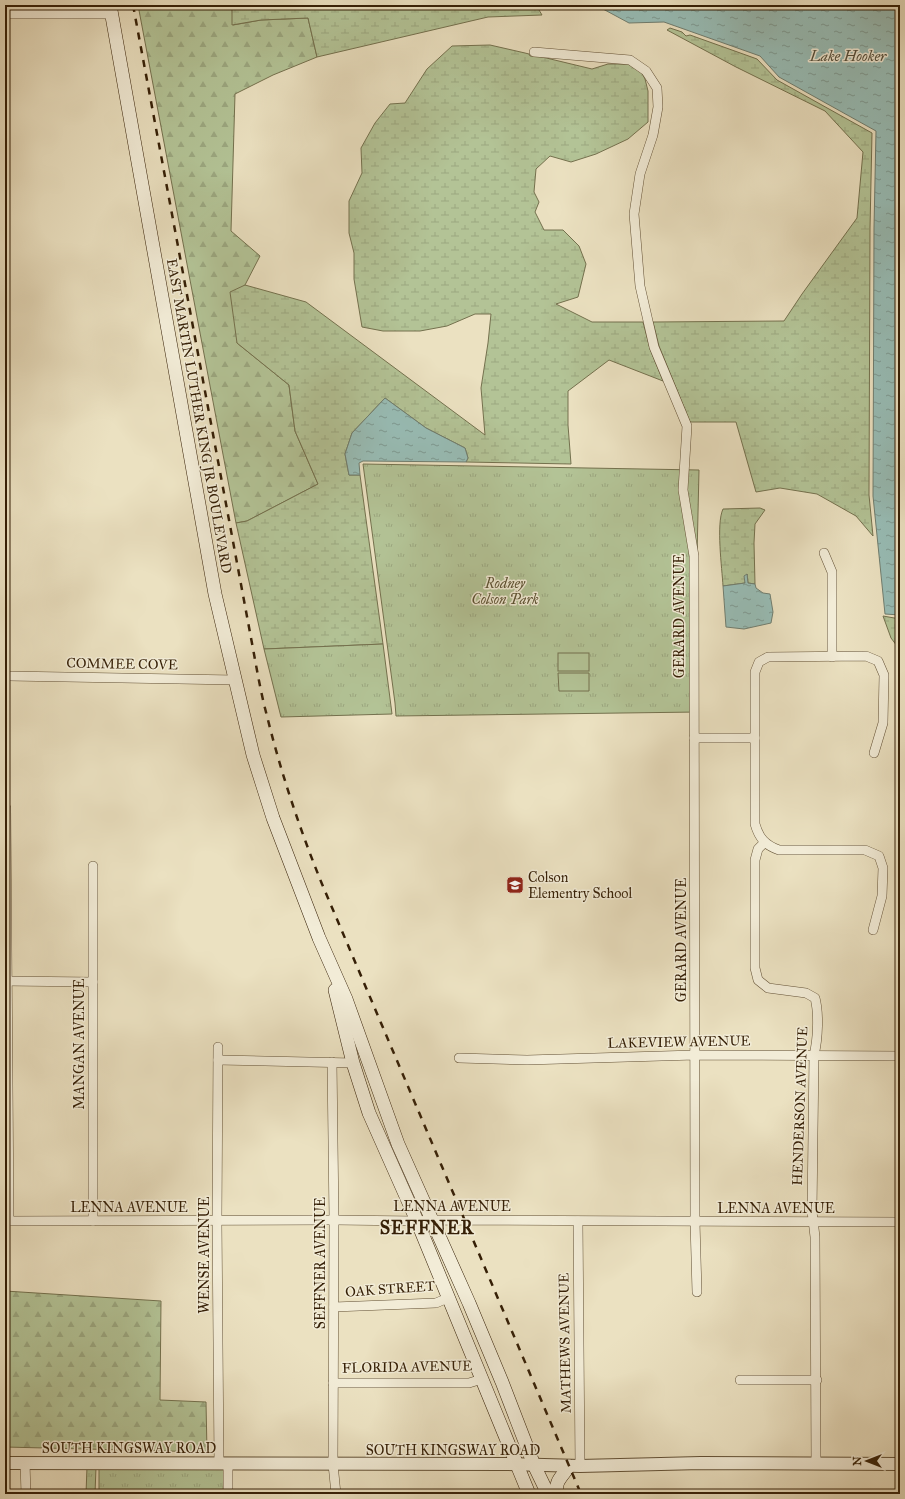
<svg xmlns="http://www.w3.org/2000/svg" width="905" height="1499" viewBox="0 0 905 1499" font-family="'IM FELL Great Primer',serif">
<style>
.forest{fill:url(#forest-firs);stroke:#74714e}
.wetland{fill:url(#wetland-marsh);stroke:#74714e}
.park{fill:url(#park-tufts);stroke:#74714e}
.pitch{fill:#b3c396;stroke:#74714e}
.water{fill:url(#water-ripples);stroke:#707e70}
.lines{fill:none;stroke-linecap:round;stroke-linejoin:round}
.minor-casing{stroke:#625035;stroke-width:10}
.tertiary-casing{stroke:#625035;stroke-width:14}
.secondary-casing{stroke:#351f06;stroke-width:14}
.minor{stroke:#f2ecd7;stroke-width:9}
.tertiary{stroke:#f2ecd7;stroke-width:12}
.secondary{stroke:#f2ecd7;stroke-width:13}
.rail{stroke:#351f06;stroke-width:2.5;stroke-dasharray:7 7;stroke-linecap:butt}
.labels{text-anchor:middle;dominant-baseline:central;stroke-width:3;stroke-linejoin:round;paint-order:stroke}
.street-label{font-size:14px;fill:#351f06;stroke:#f2ecd7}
.park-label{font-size:14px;font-style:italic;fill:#5b5031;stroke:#f2ecd7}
.poi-label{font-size:14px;fill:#351f06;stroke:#f2ecd7;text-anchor:start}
.water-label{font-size:15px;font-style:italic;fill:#534e3b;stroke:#f2ecd7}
.district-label{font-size:18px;font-weight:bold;letter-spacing:1px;fill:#351f06;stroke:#f2ecd7}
</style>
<defs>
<pattern id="forest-firs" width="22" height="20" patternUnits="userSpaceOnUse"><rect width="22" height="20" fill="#b3c396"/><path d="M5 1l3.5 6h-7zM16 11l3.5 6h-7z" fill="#9ba780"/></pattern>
<pattern id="wetland-marsh" width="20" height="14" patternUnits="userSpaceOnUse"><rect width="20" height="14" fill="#b3c396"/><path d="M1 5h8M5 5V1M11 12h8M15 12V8" fill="none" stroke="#9ba780"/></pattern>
<pattern id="park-tufts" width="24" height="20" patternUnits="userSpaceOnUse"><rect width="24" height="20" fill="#b3c396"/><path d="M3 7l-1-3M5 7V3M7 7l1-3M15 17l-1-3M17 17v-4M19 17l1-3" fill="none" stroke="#9ba780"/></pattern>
<pattern id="water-ripples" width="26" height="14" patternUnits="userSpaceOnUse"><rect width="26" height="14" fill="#98bdb6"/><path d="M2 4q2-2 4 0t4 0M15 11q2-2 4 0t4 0" fill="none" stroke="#7d9992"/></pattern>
</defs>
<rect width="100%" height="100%" fill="#ebe1c1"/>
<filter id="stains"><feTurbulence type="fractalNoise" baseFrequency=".005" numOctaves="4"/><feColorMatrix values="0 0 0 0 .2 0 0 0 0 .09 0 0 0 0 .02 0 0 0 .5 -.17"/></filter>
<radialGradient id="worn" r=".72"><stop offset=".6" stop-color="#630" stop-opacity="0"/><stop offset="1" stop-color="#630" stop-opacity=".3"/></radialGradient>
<g class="forest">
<path d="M 138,5 L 232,5 L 233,25 L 261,20 L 308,18 L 317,57 L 273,75 L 235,94 L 231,231 L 260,256 L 245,285 L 237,343 L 289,385 L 295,431 L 318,484 L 247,521 L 236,523 Z"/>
<path d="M 5,1291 L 161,1301 L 160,1400 L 206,1402 L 207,1452 L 5,1447 Z"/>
</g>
<g class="wetland">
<path d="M 232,5 L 536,5 L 542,15 L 488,17 L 317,57 L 308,18 L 261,20 L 232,25 Z"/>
<path d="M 670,28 L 682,32 L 686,36 L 690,35 L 757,59 L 777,80 L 872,133 L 870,228 L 869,495 L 873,536 L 856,516 L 817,494 L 780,488 L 756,492 L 736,422 L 690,422 L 659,346 L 653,322 L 784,321 L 802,294 L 857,218 L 863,152 L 825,111 L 736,67 L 667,30 Z"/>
<path d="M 490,45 L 525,53 L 529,54 L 530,56 L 538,56 L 592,69 L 608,64 L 628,64 L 642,73 L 645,79 L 648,91 L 648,122 L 628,139 L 596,154 L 571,162 L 550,156 L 536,169 L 534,192 L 539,202 L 535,212 L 544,230 L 563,230 L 579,246 L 586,264 L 578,297 L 556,304 L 592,322 L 643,322 L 650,349 L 663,381 L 609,360 L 568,391 L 568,425 L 571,464 L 466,462 L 468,458 L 465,448 L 426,428 L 385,398 L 352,433 L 345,454 L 349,475 L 360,475 L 383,644 L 264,649 L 236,523 L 247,521 L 318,484 L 295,431 L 289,385 L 237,343 L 230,292 L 245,285 L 306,302 L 485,435 L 481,388 L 488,343 L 491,314 L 475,314 L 447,326 L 420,331 L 383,331 L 362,327 L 354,279 L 354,253 L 349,233 L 349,201 L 362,173 L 361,148 L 375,123 L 390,104 L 405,103 L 427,69 L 452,46 Z"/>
<path d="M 760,508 L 765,510 L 755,524 L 754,543 L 755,584 L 748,583 L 747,574 L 745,583 L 723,586 C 722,568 716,524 723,509 Z"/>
<path d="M 883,616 L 900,619 L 900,650 L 891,638 Z"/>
</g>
<g class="park">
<path d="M 363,464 L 699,470 L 696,600 L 698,712 L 396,716 L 395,703 Z"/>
<path d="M 383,644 L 392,714 L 281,717 L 264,649 Z"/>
<path d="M 87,1467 L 96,1467 L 95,1494 L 86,1494 Z"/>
<path d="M 99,1468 L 224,1468 L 223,1494 L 99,1494 Z"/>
</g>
<g class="pitch">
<rect x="558" y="653" width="31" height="18"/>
<path d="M 558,673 L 589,673 L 589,691 L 559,691 Z"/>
</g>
<g class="water">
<path d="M 603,5 L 900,5 L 900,615 L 885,614 L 873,496 L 874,228 L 876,131 L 779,77 L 760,56 L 664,22 L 629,23 L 603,9 Z"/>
<path d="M 385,398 L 426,428 L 465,448 L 468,458 L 466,462 L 363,461 L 359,463 L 360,475 L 349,475 L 345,454 L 352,433 Z"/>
<path d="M 747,574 L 748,583 L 755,584 L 756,588 L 763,593 L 770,594 L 773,612 L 771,623 L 744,629 L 726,627 L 723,586 L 745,583 L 744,576 Z"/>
</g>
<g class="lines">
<defs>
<g id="minor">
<path d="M 5,14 L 112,14"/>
<path d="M 534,52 L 630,60 L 646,71 L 657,88 L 658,107 L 653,135 L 640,174 L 634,214 L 640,286 L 654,347 L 687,426 L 683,490 L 694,556 L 695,1222 L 697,1292"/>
<path d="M 824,553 L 832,572 L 832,657"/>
<path d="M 9,676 L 235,680"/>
<path d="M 694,738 L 755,738"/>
<path d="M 5,808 L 6,808 L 9,1221"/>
<path d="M 764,843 L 758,849 L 755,860 L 755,968 L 758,980 L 768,988 L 806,993 L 815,998 C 819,1013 818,1039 814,1055 L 812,1211 L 815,1237 L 816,1464"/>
<path d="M 93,866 L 93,1221"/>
<path d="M 873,930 L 882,896 L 883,868 L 879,856 L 865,850 L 779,850 C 765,845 759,838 755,824 L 755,672 L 759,662 L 768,657 L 866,656 L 878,661 L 884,675 L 883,723 L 874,753"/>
<path d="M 5,981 L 93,982"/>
<path d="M 218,1047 L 217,1221 L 219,1464"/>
<path d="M 459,1058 L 527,1060 L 695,1055 L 900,1056"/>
<path d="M 218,1060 L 353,1063"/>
<path d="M 332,1062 L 334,1220 L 333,1464 L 336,1494"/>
<path d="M 5,1221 L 334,1220 L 417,1221 L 431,1220 L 900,1222"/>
<path d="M 578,1221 L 580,1466"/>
<path d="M 334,1307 L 436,1303 L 448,1298"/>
<path d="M 740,1380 L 817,1380"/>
<path d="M 333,1383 L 469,1383 L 482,1379"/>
<path d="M 25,1463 L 26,1494"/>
<path d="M 228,1494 L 228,1464"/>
</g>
<path id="tertiary" d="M 5,1463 L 507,1464 L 580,1466 L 701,1463 L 900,1464"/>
<g id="secondary">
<path d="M 110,5 L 215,594 L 253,755 L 273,818 L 319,938 L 346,999 L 398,1144 L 469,1303 L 502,1382 L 534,1465 L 548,1494"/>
<path d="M 335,990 L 353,1063 L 369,1113 L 417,1221 L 529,1494"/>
<path d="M 557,1494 C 554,1481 563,1476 569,1466"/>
</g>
</defs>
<use href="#minor" class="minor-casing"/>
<use href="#tertiary" class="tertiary-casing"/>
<use href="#secondary" class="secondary-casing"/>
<use href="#minor" class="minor"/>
<use href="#tertiary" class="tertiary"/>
<use href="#secondary" class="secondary"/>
<path class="rail" d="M 133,5 L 251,638 C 256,664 260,690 267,716 C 281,773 300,830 322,884 L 581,1494"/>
</g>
<defs>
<symbol id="school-square" viewBox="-11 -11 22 22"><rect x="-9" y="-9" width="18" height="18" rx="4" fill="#8f2418" stroke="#f2ecd7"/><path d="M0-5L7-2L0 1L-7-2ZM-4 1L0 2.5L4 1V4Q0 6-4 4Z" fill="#fff"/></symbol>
</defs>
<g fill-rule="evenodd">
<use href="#school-square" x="505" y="875" width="20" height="20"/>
</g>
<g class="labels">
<g class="street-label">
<text transform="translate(199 416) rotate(80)">EAST MARTIN LUTHER KING JR BOULEVARD</text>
<text transform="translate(679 616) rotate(-90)">GERARD AVENUE</text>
<text transform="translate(122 664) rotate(1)">COMMEE COVE</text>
<text transform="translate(681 940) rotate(-90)">GERARD AVENUE</text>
<text transform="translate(679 1042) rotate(-1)">LAKEVIEW AVENUE</text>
<text transform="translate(79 1044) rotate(-90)">MANGAN AVENUE</text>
<text transform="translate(800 1106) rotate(-88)">HENDERSON AVENUE</text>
<text x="452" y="1206">LENNA AVENUE</text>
<text x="129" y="1207">LENNA AVENUE</text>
<text x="776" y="1208">LENNA AVENUE</text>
<text transform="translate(204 1255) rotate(-90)">WENSE AVENUE</text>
<text transform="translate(320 1263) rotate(-90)">SEFFNER AVENUE</text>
<text transform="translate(390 1289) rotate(-4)">OAK STREET</text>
<text transform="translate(565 1343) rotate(-91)">MATHEWS AVENUE</text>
<text transform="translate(407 1367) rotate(-1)">FLORIDA AVENUE</text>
<text x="129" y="1448">SOUTH KINGSWAY ROAD</text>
<text x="453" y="1450">SOUTH KINGSWAY ROAD</text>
</g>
<g class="park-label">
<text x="505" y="583">Rodney<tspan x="505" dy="16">Colson Park</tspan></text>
</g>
<g class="poi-label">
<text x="528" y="877">Colson<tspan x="528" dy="16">Elementry School</tspan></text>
</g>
<g class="water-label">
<text x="848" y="56">Lake Hooker</text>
</g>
<g class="district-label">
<text x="427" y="1228">SEFFNER</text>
</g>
</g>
<rect width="905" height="1499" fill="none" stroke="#ebe1c1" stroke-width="20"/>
<rect x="6" y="6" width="893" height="1487" fill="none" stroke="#351f06" stroke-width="2"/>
<rect x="10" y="10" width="885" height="1479" fill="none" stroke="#351f06"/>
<g transform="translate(867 1461) rotate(270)" stroke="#f2ecd7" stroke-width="3" paint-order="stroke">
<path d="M0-3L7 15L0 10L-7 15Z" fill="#351f06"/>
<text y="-6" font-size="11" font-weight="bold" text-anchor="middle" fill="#351f06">N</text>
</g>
<rect width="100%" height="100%" filter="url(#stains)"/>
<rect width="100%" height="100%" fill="url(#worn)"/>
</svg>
